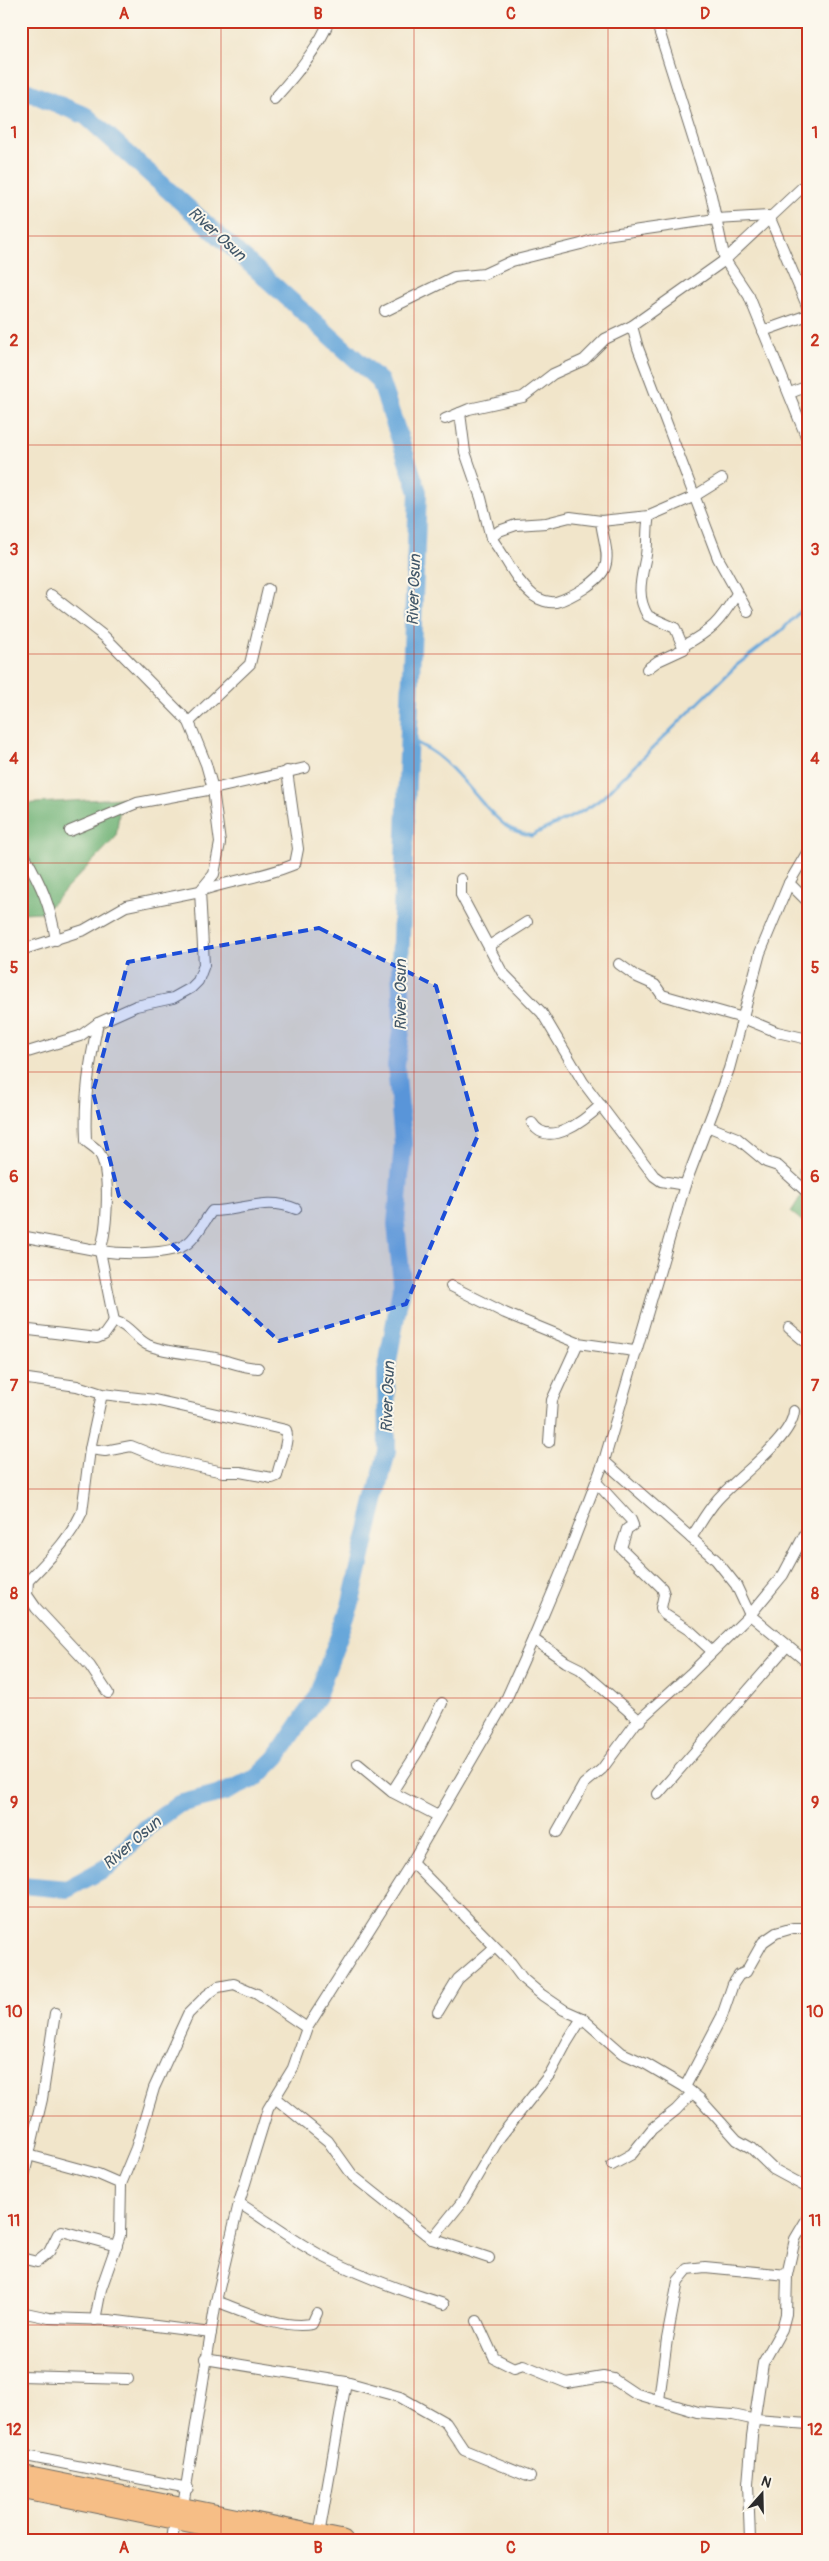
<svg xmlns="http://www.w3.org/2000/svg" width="829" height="2561" viewBox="0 0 829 2561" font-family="Pangolin,sans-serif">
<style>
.forest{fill:#6fb276;stroke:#4d6e50}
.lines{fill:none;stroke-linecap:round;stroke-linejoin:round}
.stream{stroke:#67a7da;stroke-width:3}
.river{stroke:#67a7da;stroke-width:18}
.street-casing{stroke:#706c63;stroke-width:12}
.highway-casing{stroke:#706c63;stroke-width:21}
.street{stroke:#fff;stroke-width:10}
.highway{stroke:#f6be86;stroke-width:19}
.marked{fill:#1d4ed8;fill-opacity:0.2;stroke:#1d4ed8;stroke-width:4;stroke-dasharray:10 6;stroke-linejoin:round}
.grid{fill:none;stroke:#c8321e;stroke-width:1;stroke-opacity:0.55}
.labels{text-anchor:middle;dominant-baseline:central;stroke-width:4;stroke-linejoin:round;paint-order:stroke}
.water-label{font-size:16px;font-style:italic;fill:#405668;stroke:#fbf7ec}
.neatline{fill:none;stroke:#c8321e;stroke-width:2}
.grid-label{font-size:16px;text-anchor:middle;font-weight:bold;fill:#c8321e}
</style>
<rect width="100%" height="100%" fill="#fbf7ec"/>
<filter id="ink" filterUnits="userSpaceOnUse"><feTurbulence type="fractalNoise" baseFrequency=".02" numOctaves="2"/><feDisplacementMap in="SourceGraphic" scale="10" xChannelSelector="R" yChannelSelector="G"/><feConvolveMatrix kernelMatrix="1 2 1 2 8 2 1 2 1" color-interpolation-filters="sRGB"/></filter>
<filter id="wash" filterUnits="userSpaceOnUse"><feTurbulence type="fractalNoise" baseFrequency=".0096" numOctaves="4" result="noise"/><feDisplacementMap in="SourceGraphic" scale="20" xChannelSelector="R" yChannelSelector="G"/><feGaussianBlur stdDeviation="1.12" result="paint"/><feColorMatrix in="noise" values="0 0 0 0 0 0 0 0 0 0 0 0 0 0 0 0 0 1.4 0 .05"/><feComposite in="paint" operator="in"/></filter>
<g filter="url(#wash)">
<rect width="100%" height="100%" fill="#f1e5ca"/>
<g class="forest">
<path d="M 121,798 L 116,837 L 44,912 L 21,913 L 21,804 Z"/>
<path d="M 808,1169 L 808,1226 L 791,1212 L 804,1191 L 798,1170 Z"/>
</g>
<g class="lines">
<path class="stream" d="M 409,740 C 453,755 472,799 506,826 C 512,831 524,833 531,836 C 555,823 581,815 602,798 L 737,665 L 782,630 L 808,603"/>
<path class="river" d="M 21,89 L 86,116 L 380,381 L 418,492 L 400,965 L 402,1025 L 396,1065 L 403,1143 L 396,1224 L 402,1283 L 386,1372 L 387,1451 L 350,1606 L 316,1699 L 277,1757 L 256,1778 L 225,1792 L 179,1804 L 146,1828 L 109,1866 L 67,1889 L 21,1885"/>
</g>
</g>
<g filter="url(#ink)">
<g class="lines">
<defs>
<g id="street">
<path d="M 656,21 L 711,195 L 725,260 L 749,296 L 808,441"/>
<path d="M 274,99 C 293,78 319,48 329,21"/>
<path d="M 769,216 L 808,308"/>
<path d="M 385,311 L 454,277 L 484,274 L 512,261 L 581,244 L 605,235 L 716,219 L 769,216"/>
<path d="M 632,326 L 638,348 L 718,558 L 748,612"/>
<path d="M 763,331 L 808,315"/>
<path d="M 790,393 L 808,386"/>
<path d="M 460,413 L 465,452 L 481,498 L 491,538"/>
<path d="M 445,419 L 469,409 L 523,397 L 553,374 L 584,360 L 605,339 L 632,326 L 725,260 L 808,182"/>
<path d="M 601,521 C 602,535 610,554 605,567 C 601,581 570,598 556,602 C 549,603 539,600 534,596 C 514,580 507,558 491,538 L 499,531 L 516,525 L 546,523 L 570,517 L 601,521 L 649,516 L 693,497 L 722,479"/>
<path d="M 683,646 C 712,630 719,623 736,595"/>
<path d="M 647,669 L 658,661 L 684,649 L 675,628 L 648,616 C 635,595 642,577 646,555 C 648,542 646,529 649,516"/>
<path d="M 189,722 L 250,664 L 268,589"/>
<path d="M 70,831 L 137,803 L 213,789 L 305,768"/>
<path d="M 25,856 C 42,887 50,904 56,940"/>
<path d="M 461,879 L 461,895 L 502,972 L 542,1013 L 583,1082 L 654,1176 L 661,1181 L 685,1185"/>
<path d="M 789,883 L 808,902"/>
<path d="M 489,946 L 527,922"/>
<path d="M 21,950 L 84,930 L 126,906 L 200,891 L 214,874 L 220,843 L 213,789 L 206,764 L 189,722 L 105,637 L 51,595"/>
<path d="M 619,964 L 637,977 L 655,985 L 662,995 L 743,1018 L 777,1032 L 808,1039"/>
<path d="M 21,1054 L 80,1036 L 98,1023 L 136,1006 L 173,998 L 191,988 L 198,981 L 204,965 L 200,891 C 232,880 265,877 295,864 L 298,849 L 287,771"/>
<path d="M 532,1123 C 549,1150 586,1119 601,1105"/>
<path d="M 707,1126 L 737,1138 L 766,1162 L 778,1166 L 808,1193"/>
<path d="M 21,1236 L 100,1251 C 107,1230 112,1169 98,1151 C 95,1147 90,1145 86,1141 C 84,1099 89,1064 98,1023"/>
<path d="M 451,1286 L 505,1313 L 578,1343 L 634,1351"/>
<path d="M 114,1321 L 100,1251 C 121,1254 171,1256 188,1243 C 198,1235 204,1221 212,1211 C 241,1211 267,1196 296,1209"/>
<path d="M 789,1328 L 808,1344"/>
<path d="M 21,1329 L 97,1338 L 104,1335 L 114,1321 C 129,1325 135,1339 148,1345 C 167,1353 189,1353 210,1357 C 228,1360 239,1367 258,1368"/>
<path d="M 21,1378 L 77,1386 L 102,1394 L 90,1449 L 105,1451 L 131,1446 L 163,1459 L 223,1472 L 240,1472 L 272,1478 L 277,1476 C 279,1464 290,1440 286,1430 L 155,1400 L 102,1394"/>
<path d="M 549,1442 L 552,1400 L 578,1343"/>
<path d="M 90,1449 L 82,1512 C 70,1539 48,1560 28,1581 L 27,1595 L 36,1608 L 90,1666 L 108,1693"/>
<path d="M 604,1461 L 716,1560 L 736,1585 L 750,1615 L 808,1663"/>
<path d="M 596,1482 L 631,1520 L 633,1525 L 627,1529 L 621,1548 L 662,1588 L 664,1594 L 661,1608 L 664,1614 L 689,1630 L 712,1651"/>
<path d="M 691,1538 C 699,1526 707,1511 717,1500 C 737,1477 792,1439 794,1411"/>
<path d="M 533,1639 L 566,1662 L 580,1669 L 640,1721"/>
<path d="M 358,1764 L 392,1792 L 438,1816"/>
<path d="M 392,1792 L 418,1751 L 442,1703"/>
<path d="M 658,1794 L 786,1647"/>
<path d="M 557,1832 L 584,1784 L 602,1769 L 636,1723 L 690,1674 L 750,1615 L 783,1575 L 808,1528"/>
<path d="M 412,1862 L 511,1963 L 523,1979 L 542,1995 L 564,2010 L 582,2018 L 622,2053 L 646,2064 L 685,2087 L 700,2099 L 737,2140 L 751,2148 L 773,2169 L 808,2188"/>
<path d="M 438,2012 L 458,1979 L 494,1948"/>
<path d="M 685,2087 L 722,2016 L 733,1984 L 739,1975 L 746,1972 L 763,1942 L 776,1933 L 793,1928 L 808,1928"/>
<path d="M 275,2098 L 328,2141 L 353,2176 L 432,2239 L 489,2258"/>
<path d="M 21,2153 L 98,2174 L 121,2184"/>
<path d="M 612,2165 L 632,2154 L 652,2129 L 676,2110 L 692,2093"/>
<path d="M 21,2188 L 42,2099 L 55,2013"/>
<path d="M 239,2203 C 266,2220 292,2240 320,2255 C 359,2275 402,2291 444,2304"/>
<path d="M 432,2239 L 462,2202 L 500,2137 L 550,2074 L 567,2042 L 582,2018"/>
<path d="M 21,2258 L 37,2262 L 49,2252 L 58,2234 L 62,2231 L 117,2246"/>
<path d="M 216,2301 C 246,2312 281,2329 312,2324 L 317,2313"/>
<path d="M 21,2312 L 49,2318 L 109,2320 L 211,2333"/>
<path d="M 95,2320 L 101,2289 L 120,2235 L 121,2184 L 136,2148 L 154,2088 L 188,2014 L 207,1995 L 218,1987 L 234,1984 L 257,1994 L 307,2028"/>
<path d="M 477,2321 L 494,2358 L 514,2368 L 523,2365 L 567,2383 L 603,2377 L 613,2379 L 634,2393 L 697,2412 L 733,2415 L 756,2420 L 808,2424"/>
<path d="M 205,2359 L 346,2382 L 400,2397 L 446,2423 L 464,2450 L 530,2477"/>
<path d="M 21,2376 L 128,2379"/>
<path d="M 659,2400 L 667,2339 L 678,2281 L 688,2269 L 705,2267 L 787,2275"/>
<path d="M 21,2455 L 188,2488"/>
<path d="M 183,2506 L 216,2301 L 239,2203 L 268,2109 L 293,2068 L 307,2028 L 412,1862 L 504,1704 L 533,1639 L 565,1563 L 604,1461 L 685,1185 L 729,1069 L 760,953 L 789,883 L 808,851"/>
<path d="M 319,2535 L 346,2382"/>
<path d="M 172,2540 L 175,2520"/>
<path d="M 750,2540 L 748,2484 L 752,2436 L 763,2363 L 782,2329 L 786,2314 L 787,2275 L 795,2239 L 808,2217"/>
</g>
<g id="highway">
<path d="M 21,2475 L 343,2540"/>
<path d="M 21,2488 L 276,2540"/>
</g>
</defs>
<use href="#street" class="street-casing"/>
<use href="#highway" class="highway-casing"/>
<use href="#street" class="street"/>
<use href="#highway" class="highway"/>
</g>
</g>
<path class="marked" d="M 319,928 L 436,986 L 478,1135 L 406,1304 L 279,1341 L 119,1196 L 93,1092 L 128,962 Z"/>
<path class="grid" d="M 221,21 L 221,2540M 414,21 L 414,2540M 608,21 L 608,2540M 21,236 L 808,236M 21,445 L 808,445M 21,654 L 808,654M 21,863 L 808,863M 21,1072 L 808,1072M 21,1280 L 808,1280M 21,1489 L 808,1489M 21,1698 L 808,1698M 21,1907 L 808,1907M 21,2116 L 808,2116M 21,2325 L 808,2325"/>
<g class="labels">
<g class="water-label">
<text transform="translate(217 234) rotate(42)">River Osun</text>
<text transform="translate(414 590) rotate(-88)">River Osun</text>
<text transform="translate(401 995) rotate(-90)">River Osun</text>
<text transform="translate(388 1397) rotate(-88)">River Osun</text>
<text transform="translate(132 1843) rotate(-41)">River Osun</text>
</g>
</g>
<rect width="829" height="2561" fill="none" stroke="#fbf7ec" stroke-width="55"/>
<g transform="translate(762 2494) rotate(20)" stroke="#fbf7ec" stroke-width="4" paint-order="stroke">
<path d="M0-4L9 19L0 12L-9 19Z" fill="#2b2b2b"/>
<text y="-8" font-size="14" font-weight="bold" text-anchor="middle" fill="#2b2b2b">N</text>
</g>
<rect x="28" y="28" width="774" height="2506" class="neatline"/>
<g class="grid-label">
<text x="124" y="19">A</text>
<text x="318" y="19">B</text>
<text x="511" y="19">C</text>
<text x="705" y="19">D</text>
<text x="14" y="138">1</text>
<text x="815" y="138">1</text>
<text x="14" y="346">2</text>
<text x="815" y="346">2</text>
<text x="14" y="555">3</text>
<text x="815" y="555">3</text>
<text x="14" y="764">4</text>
<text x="815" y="764">4</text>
<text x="14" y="973">5</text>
<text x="815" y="973">5</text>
<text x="14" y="1182">6</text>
<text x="815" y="1182">6</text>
<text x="14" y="1391">7</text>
<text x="815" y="1391">7</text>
<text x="14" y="1599">8</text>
<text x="815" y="1599">8</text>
<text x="14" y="1808">9</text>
<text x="815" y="1808">9</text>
<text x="14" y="2017">10</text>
<text x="815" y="2017">10</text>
<text x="14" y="2226">11</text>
<text x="815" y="2226">11</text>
<text x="14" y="2435">12</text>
<text x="815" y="2435">12</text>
<text x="124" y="2553">A</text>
<text x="318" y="2553">B</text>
<text x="511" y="2553">C</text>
<text x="705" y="2553">D</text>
</g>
</svg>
